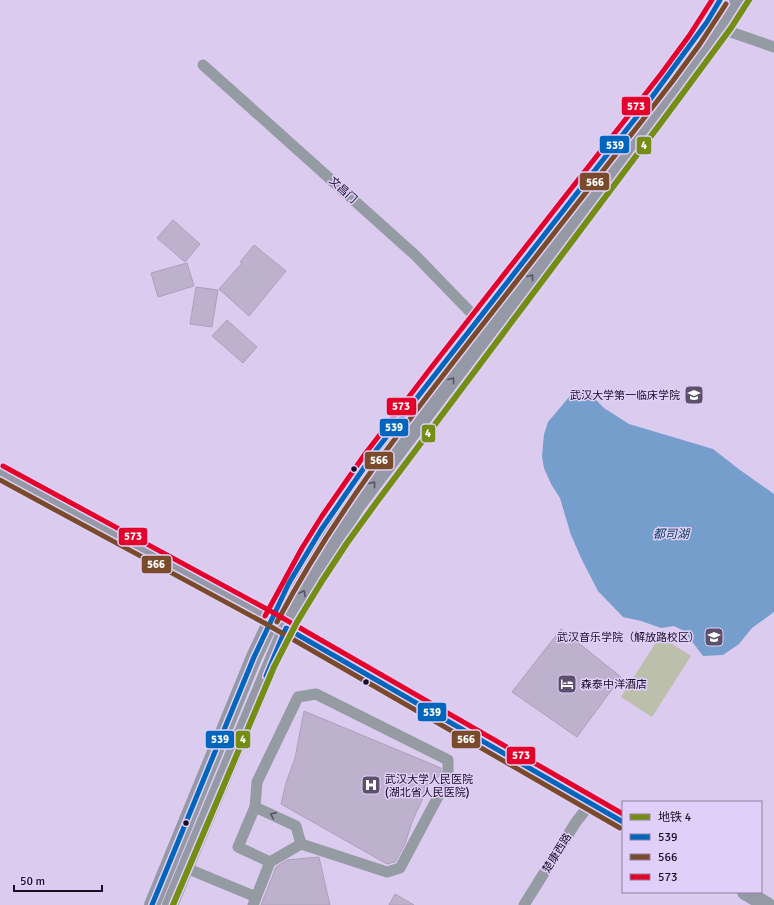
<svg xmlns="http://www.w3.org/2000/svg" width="774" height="905" viewBox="0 0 774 905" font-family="Signika,'Noto Sans SC',sans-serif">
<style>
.green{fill:#bbbfac}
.water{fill:#759ecc}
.building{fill:#bdb1cd;stroke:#aca0bb}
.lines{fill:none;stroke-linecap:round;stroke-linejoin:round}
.street{stroke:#959ba3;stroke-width:11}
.secondary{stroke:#9599a5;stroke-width:16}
.bus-1-casing{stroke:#e0cff8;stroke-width:8}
.bus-2-casing{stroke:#e0cff8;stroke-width:8}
.bus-3-casing{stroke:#e0cff8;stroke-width:8}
.bus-1{stroke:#0065bd;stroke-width:5}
.bus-2{stroke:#7a4b2a;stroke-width:5}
.bus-3{stroke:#e4002b;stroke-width:5}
.metro-1-casing{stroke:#e0cff8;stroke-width:9}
.metro-1{stroke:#748e14;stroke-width:6}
.oneway{stroke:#565365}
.oneway2{stroke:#565464}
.bus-dot{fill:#180d25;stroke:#e0cff8;stroke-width:1.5}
.labels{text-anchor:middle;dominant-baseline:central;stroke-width:3;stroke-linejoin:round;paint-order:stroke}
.street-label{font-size:11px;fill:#180d25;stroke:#e0cff8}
.poi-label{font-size:11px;fill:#180d25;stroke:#e0cff8;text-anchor:end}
.water-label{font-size:12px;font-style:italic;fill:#003658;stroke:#e0cff8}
.line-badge{stroke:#e0cff8;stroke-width:1.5}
.badge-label{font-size:11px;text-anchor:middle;font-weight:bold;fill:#fff}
</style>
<rect width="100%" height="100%" fill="#dbcbef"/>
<path class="green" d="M 660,636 L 691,656 L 652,717 L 621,697 Z"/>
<path class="water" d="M 585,389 L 604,408 L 629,424 L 713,449 L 740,470 L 774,494 L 774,612 L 752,628 L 739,644 L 723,655 L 703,656 L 684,631 L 674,626 L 661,628 L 641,621 L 623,617 L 598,591 L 582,560 L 571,535 L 560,498 L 551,484 L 544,468 L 542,456 L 544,434 L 548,422 L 575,390 Z"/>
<g class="building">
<path d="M 173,220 L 200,244 L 185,262 L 157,238 Z"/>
<path d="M 254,245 L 286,271 L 249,316 L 219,289 L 242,263 L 240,262 Z"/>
<path d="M 187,263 L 194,286 L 158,297 L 151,273 Z"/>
<path d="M 196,287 L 218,290 L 212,327 L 190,324 Z"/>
<path d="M 227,320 L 257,347 L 243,363 L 212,336 Z"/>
<path d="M 561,629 L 621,677 L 577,737 L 512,692 Z"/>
<path d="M 304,711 L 441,768 L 441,774 L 429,785 L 412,822 L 405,844 L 395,862 L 387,864 L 281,804 L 286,783 L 295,758 Z"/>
<path d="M 319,857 L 330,905 L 261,905 L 276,867 L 287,860 Z"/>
<path d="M 395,894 L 414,905 L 389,905 Z"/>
</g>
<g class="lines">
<g class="street">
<path d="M 722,29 L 774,47"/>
<path d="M 203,65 L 415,255 L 478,320"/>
<path d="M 255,807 L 257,782 L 298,697 L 316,694 L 448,760 L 448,778 L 400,868 L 387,872 L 301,844"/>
<path d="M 186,868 L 256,897"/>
<path d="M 253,905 L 270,862 L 301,844 L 296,826 L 255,807 L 238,847 L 270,862"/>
<path d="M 524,905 L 576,822 L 591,803"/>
</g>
<g class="secondary">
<path d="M 0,472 L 271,619 L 623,822"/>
<path d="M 745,892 L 767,905"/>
<path d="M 152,905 L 254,657 L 289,583 L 321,530 L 377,449 L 649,101 L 707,22 L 720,0"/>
<path d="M 170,905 L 286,628 L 303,593 L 357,506 L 490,330 L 661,111 L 722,29 L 739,0"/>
</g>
<defs>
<g id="bus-1">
<path d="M 266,676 L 286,628 L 623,822"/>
<path d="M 152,905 L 254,657 L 289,583 L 321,530 L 377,449 L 649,101 L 707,22 L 720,0"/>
</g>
<g id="bus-2">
<path d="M 0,480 L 268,625 L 620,828"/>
<path d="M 277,622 C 331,520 398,433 469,342 C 537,255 605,169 672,82 L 700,44 L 726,4"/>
</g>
<g id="bus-3">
<path d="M 3,466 L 274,613 L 623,814"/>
<path d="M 265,616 L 302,548 L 322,516 L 365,454 L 434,364 L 661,74 L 689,36 L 712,0"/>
</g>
</defs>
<use href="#bus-1" class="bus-1-casing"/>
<use href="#bus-2" class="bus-2-casing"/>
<use href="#bus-3" class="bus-3-casing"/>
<use href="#bus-1" class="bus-1"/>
<use href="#bus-2" class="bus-2"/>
<use href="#bus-3" class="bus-3"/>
<defs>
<path id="metro-1" d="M 173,905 L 274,667 L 297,622 L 322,581 L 347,543 L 376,503 L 669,112 L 731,28 L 749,0"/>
</defs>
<use href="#metro-1" class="metro-1-casing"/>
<use href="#metro-1" class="metro-1"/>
</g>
<defs><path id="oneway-chevron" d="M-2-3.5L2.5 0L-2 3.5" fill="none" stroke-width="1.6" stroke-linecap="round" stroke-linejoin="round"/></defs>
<g class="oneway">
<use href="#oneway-chevron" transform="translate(531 277) rotate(-52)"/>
<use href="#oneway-chevron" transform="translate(452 380) rotate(-53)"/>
<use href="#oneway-chevron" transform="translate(373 484) rotate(-53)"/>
<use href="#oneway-chevron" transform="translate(303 593) rotate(-62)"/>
</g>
<use class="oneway2" href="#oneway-chevron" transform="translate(273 815) rotate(-156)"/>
<defs>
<symbol id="university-square" viewBox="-11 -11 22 22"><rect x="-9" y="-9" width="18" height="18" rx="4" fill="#5c506c" stroke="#e0cff8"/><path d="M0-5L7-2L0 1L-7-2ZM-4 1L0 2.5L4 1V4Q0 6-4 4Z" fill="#fff"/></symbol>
<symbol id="hotel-square" viewBox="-11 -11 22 22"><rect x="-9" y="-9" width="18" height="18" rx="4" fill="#5c506c" stroke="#e0cff8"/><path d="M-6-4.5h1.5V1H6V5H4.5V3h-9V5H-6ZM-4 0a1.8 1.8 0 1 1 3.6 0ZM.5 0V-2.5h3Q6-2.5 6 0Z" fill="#fff"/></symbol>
<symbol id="hospital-square" viewBox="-11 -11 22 22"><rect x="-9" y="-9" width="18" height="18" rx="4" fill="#5c506c" stroke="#e0cff8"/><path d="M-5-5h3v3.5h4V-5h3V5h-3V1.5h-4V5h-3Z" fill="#fff"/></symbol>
</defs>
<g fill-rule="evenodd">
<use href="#university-square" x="683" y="384" width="22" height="22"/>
<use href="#university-square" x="703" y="626" width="22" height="22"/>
<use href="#hotel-square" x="556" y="673" width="22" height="22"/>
<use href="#hospital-square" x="360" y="774" width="22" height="22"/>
</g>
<g class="bus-dot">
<circle cx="354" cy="469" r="3.5"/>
<circle cx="366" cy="682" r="3.5"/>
<circle cx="186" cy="823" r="3.5"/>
</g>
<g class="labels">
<g class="street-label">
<text transform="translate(343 190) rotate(42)">文昌门</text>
<text transform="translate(557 853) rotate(-58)">楚康西路</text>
</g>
<g class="poi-label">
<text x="680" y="395">武汉大学第一临床学院</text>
<text x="700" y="637">武汉音乐学院（解放路校区）</text>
<text x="581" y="684" text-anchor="start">森泰中洋酒店</text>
<text x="385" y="779" text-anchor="start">武汉大学人民医院<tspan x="385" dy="13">(湖北省人民医院)</tspan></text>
</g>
<g class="water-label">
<text x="671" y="534">都司湖</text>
</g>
</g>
<g class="line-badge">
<rect x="621" y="96" width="30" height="20" rx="4" fill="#e4002b"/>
<rect x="599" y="135" width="31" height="19" rx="4" fill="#0065bd"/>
<rect x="636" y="136" width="16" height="19" rx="4" fill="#748e14"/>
<rect x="579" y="172" width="31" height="19" rx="4" fill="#7a4b2a"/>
<rect x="386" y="397" width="31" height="19" rx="4" fill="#e4002b"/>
<rect x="379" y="418" width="30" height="19" rx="4" fill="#0065bd"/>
<rect x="421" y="424" width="15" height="19" rx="4" fill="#748e14"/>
<rect x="364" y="451" width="30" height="19" rx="4" fill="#7a4b2a"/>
<rect x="118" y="527" width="30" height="19" rx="4" fill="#e4002b"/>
<rect x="141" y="555" width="31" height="19" rx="4" fill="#7a4b2a"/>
<rect x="417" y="702" width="30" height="20" rx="4" fill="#0065bd"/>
<rect x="451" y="730" width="30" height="19" rx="4" fill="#7a4b2a"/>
<rect x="205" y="730" width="30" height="19" rx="4" fill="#0065bd"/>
<rect x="235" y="730" width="16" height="19" rx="4" fill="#748e14"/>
<rect x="506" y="746" width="30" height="19" rx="4" fill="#e4002b"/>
</g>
<g class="badge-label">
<text x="636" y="110">573</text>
<text x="615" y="149">539</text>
<text x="644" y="149">4</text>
<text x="595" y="186">566</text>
<text x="401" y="410">573</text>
<text x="394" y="431">539</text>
<text x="428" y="437">4</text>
<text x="379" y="464">566</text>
<text x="133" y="540">573</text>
<text x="156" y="568">566</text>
<text x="432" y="716">539</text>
<text x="466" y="743">566</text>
<text x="220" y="743">539</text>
<text x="243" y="743">4</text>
<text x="521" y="759">573</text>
</g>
<rect x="622" y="801" width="140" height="92" fill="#e0cff8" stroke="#9081a4"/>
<rect x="630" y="814" width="20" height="6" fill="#748e14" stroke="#9081a4"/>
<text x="658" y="821" font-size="12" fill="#180d25">地铁 4</text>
<rect x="630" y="834" width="20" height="6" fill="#0065bd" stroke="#9081a4"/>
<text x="658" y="841" font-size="12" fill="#180d25">539</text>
<rect x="630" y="854" width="20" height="6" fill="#7a4b2a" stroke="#9081a4"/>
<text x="658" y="861" font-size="12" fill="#180d25">566</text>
<rect x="630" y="874" width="20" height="6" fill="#e4002b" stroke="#9081a4"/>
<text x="658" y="881" font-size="12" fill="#180d25">573</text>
<path d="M14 885v6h88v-6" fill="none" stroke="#180d25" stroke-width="2"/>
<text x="20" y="885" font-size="12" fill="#180d25" stroke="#e0cff8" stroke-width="3" paint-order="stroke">50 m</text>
</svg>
